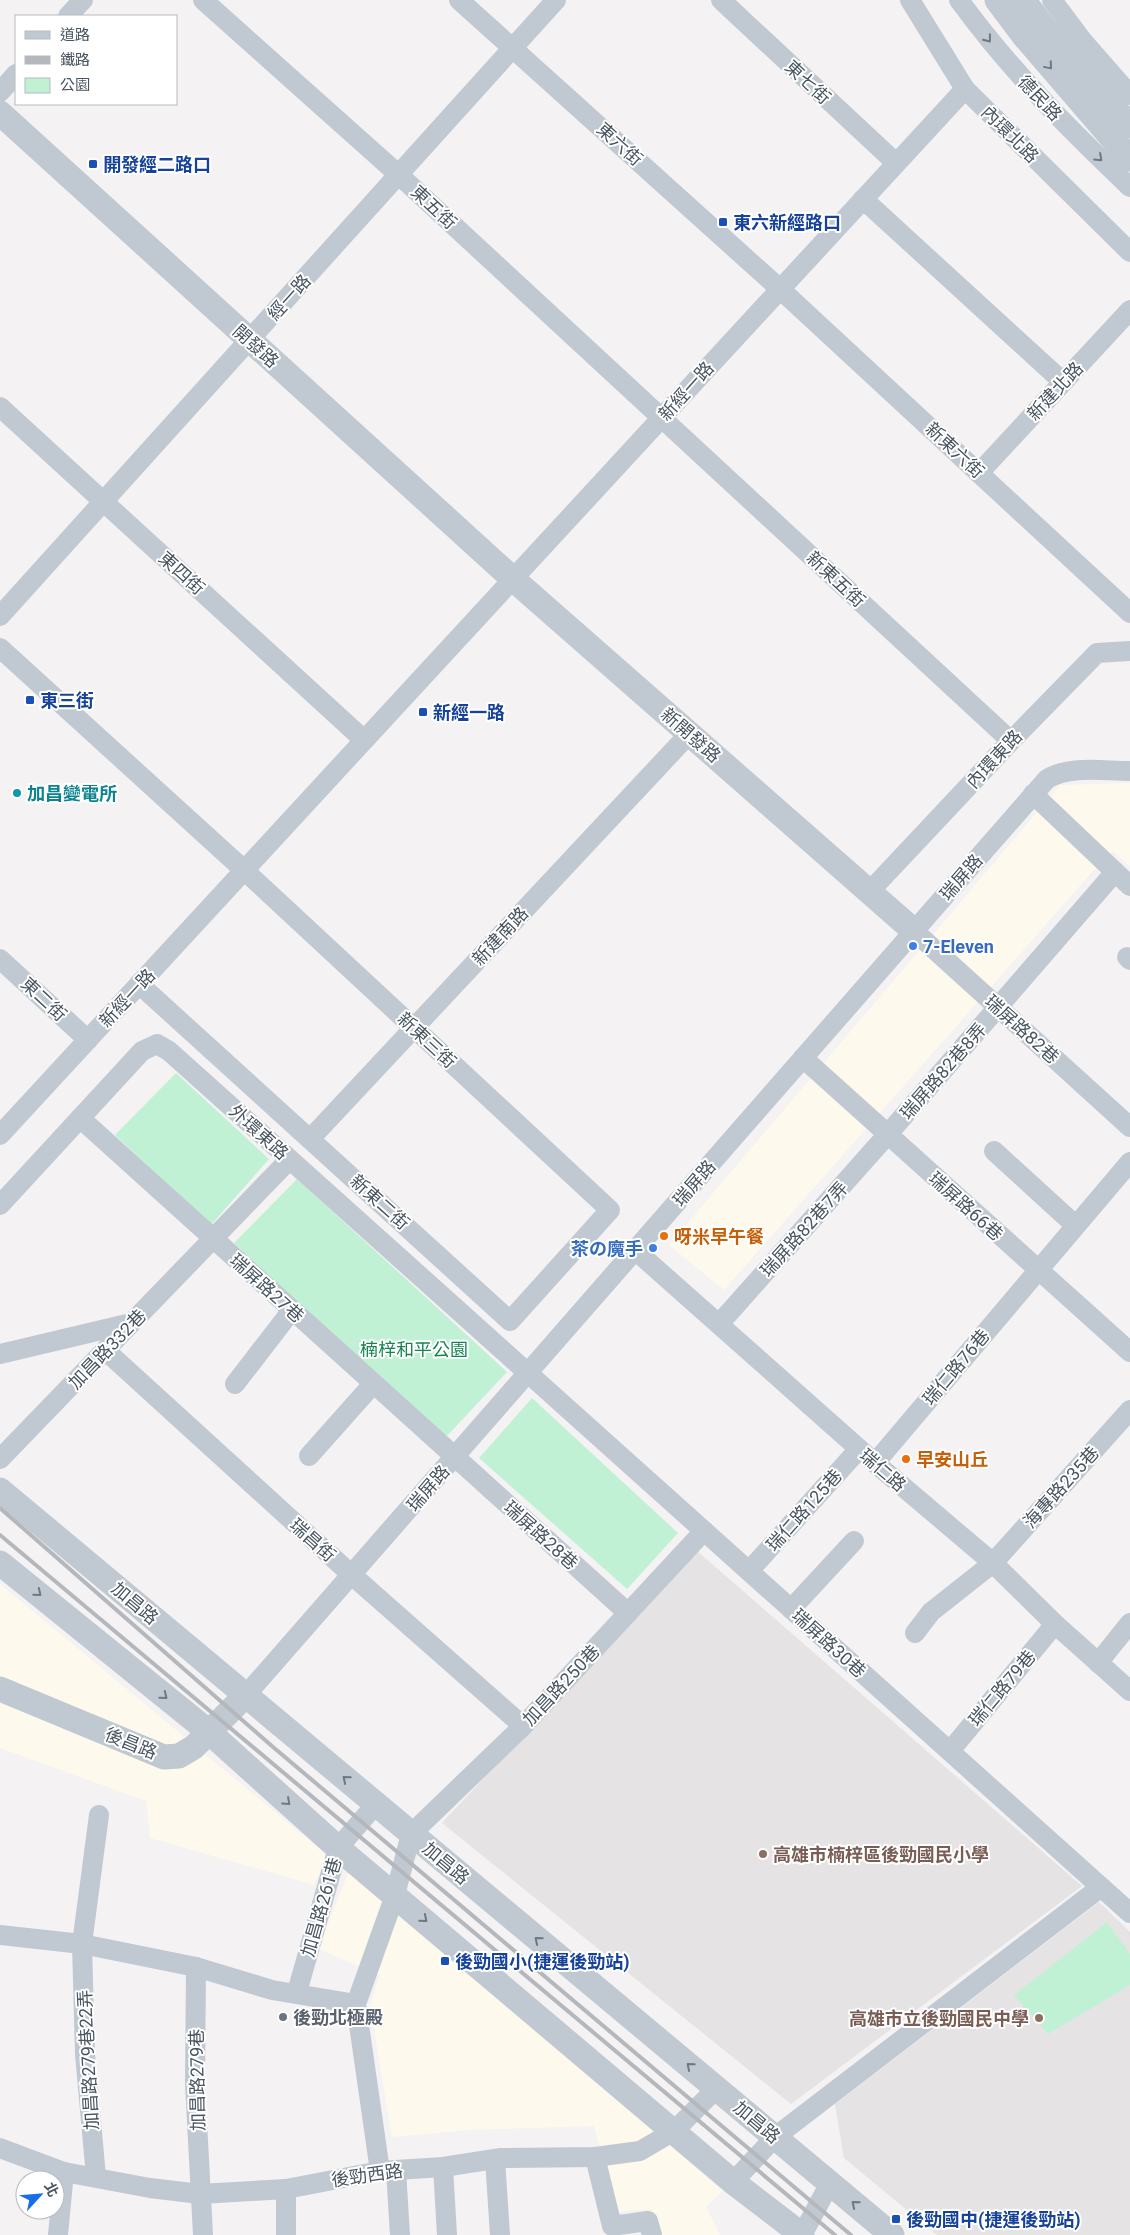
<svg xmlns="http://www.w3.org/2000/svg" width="1130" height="2235" viewBox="0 0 1130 2235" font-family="Roboto,'Noto Sans TC','Noto Sans JP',sans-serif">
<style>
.commercial{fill:#fdf9ed}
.education{fill:#e5e3e4}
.green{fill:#c1f1d5}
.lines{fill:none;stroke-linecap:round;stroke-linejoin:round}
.minor{stroke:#c0c9d1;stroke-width:20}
.tertiary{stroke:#c0c9d1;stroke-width:25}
.rail{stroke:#b4b7bc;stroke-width:4}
.oneway{stroke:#6d7882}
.transit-dot{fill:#1a4fb4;stroke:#fff;stroke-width:2}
.culture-dot{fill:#0f9aa8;stroke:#fff;stroke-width:2}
.shop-dot{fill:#3f7fe0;stroke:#fff;stroke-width:2}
.food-dot{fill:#e8710a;stroke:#fff;stroke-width:2}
.education-dot{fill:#8d6e63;stroke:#fff;stroke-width:2}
.worship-dot{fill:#6b7280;stroke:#fff;stroke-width:2}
.labels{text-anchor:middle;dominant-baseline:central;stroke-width:4;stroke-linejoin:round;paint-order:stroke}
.street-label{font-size:18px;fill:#495560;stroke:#fff}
.transit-label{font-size:18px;font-weight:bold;fill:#164399;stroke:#fff;text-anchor:start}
.culture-label{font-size:18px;font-weight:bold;fill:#0d838f;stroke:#fff;text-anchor:start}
.shop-label{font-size:18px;font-weight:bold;fill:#366cbe;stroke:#fff;text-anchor:start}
.food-label{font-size:18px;font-weight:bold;fill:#c56008;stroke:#fff;text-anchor:start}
.park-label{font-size:18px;fill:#168650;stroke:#fff}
.education-label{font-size:18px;font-weight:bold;fill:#785e54;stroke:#fff;text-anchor:start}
.worship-label{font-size:18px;font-weight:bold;fill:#5b616d;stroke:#fff;text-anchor:start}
</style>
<rect width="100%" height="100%" fill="#f4f2f2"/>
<g class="commercial">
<path d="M 1130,783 L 1130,867 L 1113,851 L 1093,871 L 724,1290 L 669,1245 L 1060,785 Z"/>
<path d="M 0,1584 L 327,1855 L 314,1885 L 150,1838 L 146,1801 L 0,1748 Z"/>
<path d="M 349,1871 L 723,2191 L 706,2207 L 720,2235 L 659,2235 L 651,2209 L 617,2212 L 594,2126 L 471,2130 L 392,2137 L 370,2005 L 380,1975 L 318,1949 Z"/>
</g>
<g class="education">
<path d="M 696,1550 L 1082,1886 L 791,2104 L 442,1823 Z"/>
<path d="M 1099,1902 L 1130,1932 L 1130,2235 L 937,2235 L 844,2158 L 835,2104 Z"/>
</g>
<g class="green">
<path d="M 176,1073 L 269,1159 L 211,1225 L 115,1135 Z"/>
<path d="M 297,1179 L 507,1372 L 444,1439 L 234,1243 Z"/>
<path d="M 532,1398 L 678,1533 L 627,1589 L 479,1458 Z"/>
<path d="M 1107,1922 L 1130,1954 L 1130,1985 L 1048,2034 L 1014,1995 Z"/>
</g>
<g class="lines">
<g class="minor">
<path d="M 203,0 L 399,175 L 1011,741"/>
<path d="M 459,0 L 780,289 L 1130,613"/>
<path d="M 721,0 L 896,163"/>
<path d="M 910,0 L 965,89 L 1130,252"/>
<path d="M 959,0 C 1009,69 1068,128 1130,187"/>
<path d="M 1052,0 L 1082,40 L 1130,95"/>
<path d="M 68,16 L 83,0"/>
<path d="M 0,92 L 16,74"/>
<path d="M 863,199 L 1063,382"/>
<path d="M 0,407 L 364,740"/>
<path d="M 979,473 L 1130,310"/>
<path d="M 0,616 L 556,0"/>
<path d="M 0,648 L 244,870 L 610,1210 L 510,1321 L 139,984"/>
<path d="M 1033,794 L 1130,886"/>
<path d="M 870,891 L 1011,741 L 1097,653 L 1130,651"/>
<path d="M 914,931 L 1130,1127"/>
<path d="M 1127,957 L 1130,960"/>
<path d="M 0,959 L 88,1040"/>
<path d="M 803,1058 L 1130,1352"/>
<path d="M 80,1118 L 628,1613"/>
<path d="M 0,1135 L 965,89"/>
<path d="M 310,1139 L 689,734"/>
<path d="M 994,1151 L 1075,1225"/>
<path d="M 0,1205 L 142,1051 L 157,1044 L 169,1051 L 1130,1913"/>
<path d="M 635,1250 L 875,1463 L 993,1563 L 1055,1624 L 1130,1691"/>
<path d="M 719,1324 L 888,1134 L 1115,872"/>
<path d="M 106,1351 L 353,1576 L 523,1726"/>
<path d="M 0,1354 L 131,1323"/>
<path d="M 235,1384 L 292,1310"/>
<path d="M 309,1456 L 373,1384"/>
<path d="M 0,1459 L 289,1160"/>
<path d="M 875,1463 L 1130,1162"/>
<path d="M 749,1571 L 859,1449"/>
<path d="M 791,1609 L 854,1541"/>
<path d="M 915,1633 L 931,1612 L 993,1563 L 1130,1410"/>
<path d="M 1098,1663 L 1130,1623"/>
<path d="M 246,1695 L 1047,779 C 1070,765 1103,771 1130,771"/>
<path d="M 950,1751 L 1055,1624"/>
<path d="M 0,1935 L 82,1944 L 196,1967 L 272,1990 L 356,2004"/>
<path d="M 196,1967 L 195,2084 L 203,2235"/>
<path d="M 297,1992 L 338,1848 L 376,1804"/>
<path d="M 0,2148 L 64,2172 L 150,2188 L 200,2194 L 286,2189 L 380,2171 L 443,2167 L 501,2158 L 595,2157 L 640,2151 L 674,2131 L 717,2088"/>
<path d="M 595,2157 L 612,2226 L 648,2221 L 652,2235"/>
<path d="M 495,2159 L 500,2235"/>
<path d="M 443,2167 L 447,2235"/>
<path d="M 396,2170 L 400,2235"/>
<path d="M 380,2171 L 356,2004 L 395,1895 L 411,1834 L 523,1726 L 704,1531"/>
<path d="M 96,2177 L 85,2054 L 82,1944 L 99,1815"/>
<path d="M 733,2182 L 775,2137 L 1101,1887"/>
<path d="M 286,2189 L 286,2235"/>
<path d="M 58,2235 L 64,2172"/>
<path d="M 802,2235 L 830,2183"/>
</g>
<g class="tertiary">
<path d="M 997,0 L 1024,36 L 1130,159"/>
<path d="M 1023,0 L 1056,42 L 1130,126"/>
<path d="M 0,113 L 513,579 L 914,931"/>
<path d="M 0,1490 L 892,2235"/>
<path d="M 0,1563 L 209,1732 L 338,1848 L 733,2182 L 802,2235"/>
<path d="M 0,1689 L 164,1757 L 179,1756 L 194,1747 L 246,1695"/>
</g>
<g class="rail">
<path d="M 0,1508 L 273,1747 L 851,2235"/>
<path d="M 0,1535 L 835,2235"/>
</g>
</g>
<defs><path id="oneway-chevron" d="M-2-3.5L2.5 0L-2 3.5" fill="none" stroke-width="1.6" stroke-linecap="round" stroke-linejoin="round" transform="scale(1.25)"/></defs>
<g class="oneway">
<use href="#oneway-chevron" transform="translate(988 39) rotate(52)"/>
<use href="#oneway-chevron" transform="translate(1049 66) rotate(50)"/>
<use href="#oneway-chevron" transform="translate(1099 158) rotate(43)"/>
<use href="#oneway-chevron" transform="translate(38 1593) rotate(39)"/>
<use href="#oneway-chevron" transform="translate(164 1696) rotate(39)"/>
<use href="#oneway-chevron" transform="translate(346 1779) rotate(-140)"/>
<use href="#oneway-chevron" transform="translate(287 1802) rotate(42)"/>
<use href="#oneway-chevron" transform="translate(424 1919) rotate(40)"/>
<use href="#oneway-chevron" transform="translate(538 1940) rotate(-140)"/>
<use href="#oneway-chevron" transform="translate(690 2066) rotate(-140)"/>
<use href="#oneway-chevron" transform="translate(855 2204) rotate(-140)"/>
</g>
<g class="transit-dot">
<rect x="88" y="159" width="10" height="10" rx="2.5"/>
<rect x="718" y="217" width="10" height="10" rx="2.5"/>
<rect x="25" y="695" width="10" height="10" rx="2.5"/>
<rect x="418" y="707" width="10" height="10" rx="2.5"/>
<rect x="440" y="1956" width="10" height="10" rx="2.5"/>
<rect x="891" y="2214" width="10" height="10" rx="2.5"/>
</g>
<circle class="culture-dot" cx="17" cy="793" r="5"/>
<g class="shop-dot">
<circle cx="913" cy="946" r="5"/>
<circle cx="653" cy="1248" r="5"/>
</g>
<g class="food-dot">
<circle cx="664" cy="1236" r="5"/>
<circle cx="906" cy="1459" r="5"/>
</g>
<g class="education-dot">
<circle cx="763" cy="1854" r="5"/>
<circle cx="1039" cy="2018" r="5"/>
</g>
<circle class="worship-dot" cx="283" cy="2017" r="5"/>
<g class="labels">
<g class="street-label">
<text transform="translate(808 82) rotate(43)">東七街</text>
<text transform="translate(1040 98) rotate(47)">德民路</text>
<text transform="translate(1010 134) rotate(45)">內環北路</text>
<text transform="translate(620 144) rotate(42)">東六街</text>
<text transform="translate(434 207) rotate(43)">東五街</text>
<text transform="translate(289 297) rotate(-48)">經一路</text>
<text transform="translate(256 346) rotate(42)">開發路</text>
<text transform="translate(686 391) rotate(-48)">新經一路</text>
<text transform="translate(1055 391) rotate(-47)">新建北路</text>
<text transform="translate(955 450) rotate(43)">新東六街</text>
<text transform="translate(182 573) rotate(42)">東四街</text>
<text transform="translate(836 579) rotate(43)">新東五街</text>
<text transform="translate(691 735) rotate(41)">新開發路</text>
<text transform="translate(994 759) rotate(-47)">內環東路</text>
<text transform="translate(961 877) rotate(-49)">瑞屏路</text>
<text transform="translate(500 936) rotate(-47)">新建南路</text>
<text transform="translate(127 998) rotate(-47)">新經一路</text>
<text transform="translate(44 999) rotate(43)">東二街</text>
<text transform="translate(1022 1029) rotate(42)">瑞屏路82巷</text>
<text transform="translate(427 1040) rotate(43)">新東三街</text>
<text transform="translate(943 1071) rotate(-49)">瑞屏路82巷8弄</text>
<text transform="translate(259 1132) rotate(42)">外環東路</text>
<text transform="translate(694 1183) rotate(-49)">瑞屏路</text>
<text transform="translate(380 1202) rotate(42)">新東二街</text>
<text transform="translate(966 1206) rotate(42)">瑞屏路66巷</text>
<text transform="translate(804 1229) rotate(-48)">瑞屏路82巷7弄</text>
<text transform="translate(267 1288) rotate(42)">瑞屏路27巷</text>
<text transform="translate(107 1349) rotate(-46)">加昌路332巷</text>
<text transform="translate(956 1367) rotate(-50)">瑞仁路76巷</text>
<text transform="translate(883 1470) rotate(41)">瑞仁路</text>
<text transform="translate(1061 1487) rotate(-48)">海專路235巷</text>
<text transform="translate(428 1488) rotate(-49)">瑞屏路</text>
<text transform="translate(804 1510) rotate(-48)">瑞仁路125巷</text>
<text transform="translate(541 1535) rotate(42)">瑞屏路28巷</text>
<text transform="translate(313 1540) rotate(42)">瑞昌街</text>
<text transform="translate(135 1603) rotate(40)">加昌路</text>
<text transform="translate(829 1643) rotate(42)">瑞屏路30巷</text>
<text transform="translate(561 1685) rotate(-47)">加昌路250巷</text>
<text transform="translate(1002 1688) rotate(-50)">瑞仁路79巷</text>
<text transform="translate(131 1743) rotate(22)">後昌路</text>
<text transform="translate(446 1863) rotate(40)">加昌路</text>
<text transform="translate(321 1907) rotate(-74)">加昌路261巷</text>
<text transform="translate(88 2060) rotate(-93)">加昌路279巷22弄</text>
<text transform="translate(197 2080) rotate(-91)">加昌路279巷</text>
<text transform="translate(757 2122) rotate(40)">加昌路</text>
<text transform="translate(367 2175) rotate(-8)">後勁西路</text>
</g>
<g class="transit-label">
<text x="103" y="164">開發經二路口</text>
<text x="733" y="222">東六新經路口</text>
<text x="40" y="700">東三街</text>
<text x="433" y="712">新經一路</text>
<text x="455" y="1961">後勁國小(捷運後勁站)</text>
<text x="906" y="2219">後勁國中(捷運後勁站)</text>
</g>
<g class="culture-label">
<text x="27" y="793">加昌變電所</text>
</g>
<g class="shop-label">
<text x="923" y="946">7-Eleven</text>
<text x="643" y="1248" text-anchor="end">茶の魔手</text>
</g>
<g class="food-label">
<text x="674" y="1236">呀米早午餐</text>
<text x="916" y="1459">早安山丘</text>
</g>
<g class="park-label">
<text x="414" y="1349">楠梓和平公園</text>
</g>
<g class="education-label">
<text x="773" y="1854">高雄市楠梓區後勁國民小學</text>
<text x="1029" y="2018" text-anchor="end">高雄市立後勁國民中學</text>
</g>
<g class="worship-label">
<text x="293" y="2017">後勁北極殿</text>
</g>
</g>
<rect x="15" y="15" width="162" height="90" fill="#ffffff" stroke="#b6bbbf"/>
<rect x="25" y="31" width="25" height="8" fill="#c0c9d1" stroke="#b6bbbf"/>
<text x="60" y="40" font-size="15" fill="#495560">道路</text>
<rect x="25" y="56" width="25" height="8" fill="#b4b7bc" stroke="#b6bbbf"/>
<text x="60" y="65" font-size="15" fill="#495560">鐵路</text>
<rect x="25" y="78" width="25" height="15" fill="#c1f1d5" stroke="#b6bbbf"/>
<text x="60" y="90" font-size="15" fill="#495560">公園</text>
<g transform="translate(40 2195) rotate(64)"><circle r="24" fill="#ffffff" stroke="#b6bbbf"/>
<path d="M0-4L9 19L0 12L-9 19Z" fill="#176eea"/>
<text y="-8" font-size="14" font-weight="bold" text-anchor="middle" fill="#495560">北</text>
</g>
</svg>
